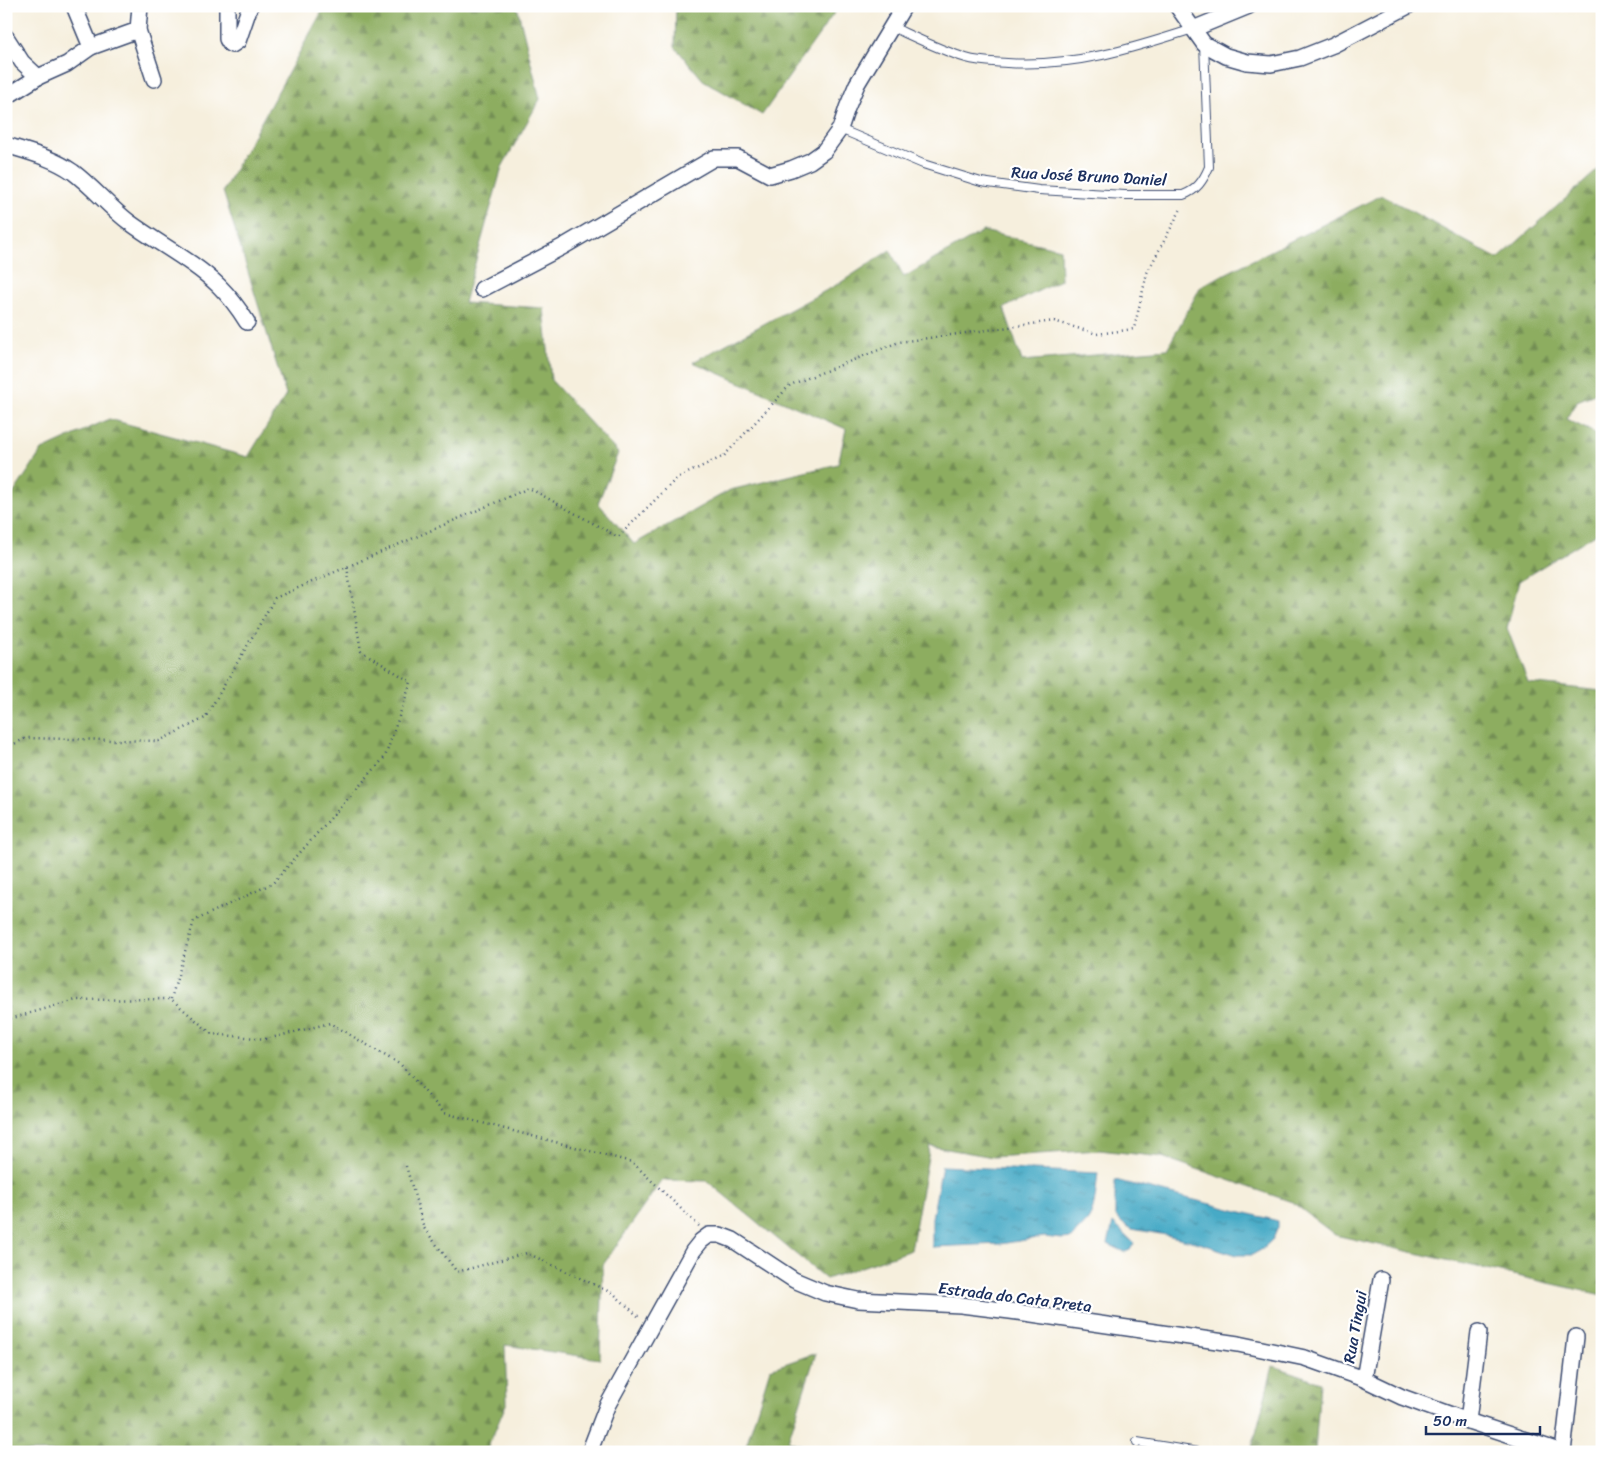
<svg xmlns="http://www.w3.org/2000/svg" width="1608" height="1458" viewBox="0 0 1608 1458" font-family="Sriracha,sans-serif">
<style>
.forest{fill:url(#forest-firs);stroke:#546e60}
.water{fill:url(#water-ripples);stroke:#306c92}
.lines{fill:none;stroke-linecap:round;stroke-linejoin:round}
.lane-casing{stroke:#3c4c71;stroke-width:10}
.street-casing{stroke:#3c4c71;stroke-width:18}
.path{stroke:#3c4c71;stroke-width:2.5;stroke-dasharray:1 4;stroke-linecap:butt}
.lane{stroke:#fff;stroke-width:8}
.street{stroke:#fff;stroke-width:15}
.labels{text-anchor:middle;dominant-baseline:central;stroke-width:4.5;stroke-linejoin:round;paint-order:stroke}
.street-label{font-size:16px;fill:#1b2f5e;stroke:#fff}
</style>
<defs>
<pattern id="forest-firs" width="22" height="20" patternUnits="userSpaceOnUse" patternTransform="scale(1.25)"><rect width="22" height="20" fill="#8dad61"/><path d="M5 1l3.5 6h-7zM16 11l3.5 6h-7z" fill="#728d53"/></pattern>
<pattern id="water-ripples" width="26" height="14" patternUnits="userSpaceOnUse" patternTransform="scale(1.25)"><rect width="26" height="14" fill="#46aac6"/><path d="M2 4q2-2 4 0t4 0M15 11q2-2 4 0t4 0" fill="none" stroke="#3a8ba4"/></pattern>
</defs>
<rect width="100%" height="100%" fill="#fff"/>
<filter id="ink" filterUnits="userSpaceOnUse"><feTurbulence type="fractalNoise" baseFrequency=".02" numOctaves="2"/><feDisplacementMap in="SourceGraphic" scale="10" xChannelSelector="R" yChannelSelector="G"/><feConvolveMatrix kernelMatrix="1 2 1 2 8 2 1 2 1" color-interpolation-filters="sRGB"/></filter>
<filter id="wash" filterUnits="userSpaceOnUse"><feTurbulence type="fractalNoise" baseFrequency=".0096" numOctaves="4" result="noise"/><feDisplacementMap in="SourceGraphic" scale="20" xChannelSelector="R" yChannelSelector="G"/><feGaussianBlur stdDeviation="1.12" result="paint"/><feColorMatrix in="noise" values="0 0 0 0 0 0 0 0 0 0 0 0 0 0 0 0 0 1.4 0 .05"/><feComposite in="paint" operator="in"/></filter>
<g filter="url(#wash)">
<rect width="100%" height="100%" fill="#f6efdd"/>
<g class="forest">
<path d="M 325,6 L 517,6 L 540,99 L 502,167 L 464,303 L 544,308 L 551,380 L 618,453 L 598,503 L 634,544 L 730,490 L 838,464 L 846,429 L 693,362 L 840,283 L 890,250 L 904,277 L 983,231 L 1060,249 L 1061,280 L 1004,308 L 1022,361 L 1167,349 L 1201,286 L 1382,195 L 1498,259 L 1602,166 L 1602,391 L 1577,401 L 1566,419 L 1597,434 L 1602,433 L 1602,530 L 1519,581 L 1507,628 L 1528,683 L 1602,691 L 1602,1295 L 1335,1235 L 1292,1202 L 1162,1157 L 1099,1150 L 993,1157 L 930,1146 L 911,1250 L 826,1279 L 707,1181 L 662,1180 L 603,1265 L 600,1359 L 505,1345 L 507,1402 L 486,1452 L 6,1452 L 6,498 L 13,494 L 42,450 L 109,419 L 248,457 L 286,395 L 223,191 Z"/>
<path d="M 676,6 L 839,6 L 762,115 L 703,80 L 675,47 Z"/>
<path d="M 816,1353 L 788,1441 L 824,1452 L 744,1452 L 770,1369 Z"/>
<path d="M 1273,1366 L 1320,1382 L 1315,1452 L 1251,1452 Z"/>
</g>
<g class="water">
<path d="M 942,1166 L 1098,1173 C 1096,1186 1096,1209 1088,1220 C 1083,1226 1077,1231 1072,1238 L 1062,1239 L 1044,1237 L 1000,1244 L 932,1247 L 932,1218 Z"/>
<path d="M 1115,1180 L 1278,1221 L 1278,1227 L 1273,1239 L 1261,1250 L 1252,1255 L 1237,1255 L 1196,1242 L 1166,1235 L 1132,1229 L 1122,1223 L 1115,1215 Z"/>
<path d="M 1113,1223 L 1134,1243 L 1130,1250 L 1125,1252 L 1108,1244 Z"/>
</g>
</g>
<g filter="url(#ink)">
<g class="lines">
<defs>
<g id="lane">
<path d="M 892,27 C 916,38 940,50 966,58 C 979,62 994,62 1007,63 C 1074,67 1131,49 1193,29"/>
<path d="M 840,129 L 923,164 L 981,182 L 1039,190 L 1125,195 L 1183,195 C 1197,190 1203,181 1209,167 L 1204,44"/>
<path d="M 1137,1442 L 1198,1452"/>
</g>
<g id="street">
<path d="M 74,6 L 91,47"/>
<path d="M 140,6 L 138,30 L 154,79"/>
<path d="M 227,6 L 227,39 L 230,44 L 232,45 L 238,41 L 250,6"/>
<path d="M 1177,6 L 1204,44 L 1226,56 L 1247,62 L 1271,64 L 1300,58 L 1333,45 L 1408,6"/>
<path d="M 1193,29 L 1249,6"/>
<path d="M 6,37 L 22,62 L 38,77 L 67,64 L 91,47 L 138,30"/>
<path d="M 6,97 L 38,77"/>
<path d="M 6,145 C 29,152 53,158 73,172 C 93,187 109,207 129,222 C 159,244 193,261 219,286 C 230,297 239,309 247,322"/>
<path d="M 482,289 L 564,246 L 714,158 L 738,158 L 770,175 L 791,169 L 810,161 L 824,151 L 840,129 L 847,108 L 857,84 L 904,6"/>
<path d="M 1364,1379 L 1381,1280"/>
<path d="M 1468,1421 L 1479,1332"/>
<path d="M 590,1452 L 592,1445 L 607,1406 L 693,1251 L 701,1241 L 709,1235 L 720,1235 L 733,1240 L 794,1280 L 825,1293 L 858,1300 L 961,1305 L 1010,1311 L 1238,1344 L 1305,1358 L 1364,1379 L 1402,1397 L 1468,1421 L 1562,1452"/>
<path d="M 1563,1452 L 1576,1337"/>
</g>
</defs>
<use href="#lane" class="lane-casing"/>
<use href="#street" class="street-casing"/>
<g class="path">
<path d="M 6,748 L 26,738 L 159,741 L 205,718 L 275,598 L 529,488 L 618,537 L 677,478 L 724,456 L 790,385 L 899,342 L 1054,321 L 1097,334 L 1134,329 L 1147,273 L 1182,207"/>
<path d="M 171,999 L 194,921 L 273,883 L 385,757 L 411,682 L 361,651 L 347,567"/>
<path d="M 6,1020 L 76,1000 L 171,999 L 212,1034 L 267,1039 L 330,1023 L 401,1065 L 444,1113 L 632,1162 L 699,1226"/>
<path d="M 406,1166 L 424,1228 L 457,1272 L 527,1253 L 614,1294 L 640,1318"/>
</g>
<use href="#lane" class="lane"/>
<use href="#street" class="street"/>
</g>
</g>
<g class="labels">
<g class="street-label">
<text transform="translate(1089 176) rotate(3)">Rua José Bruno Daniel</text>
<text transform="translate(1015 1297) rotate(7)">Estrada do Cata Preta</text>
<text transform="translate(1355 1327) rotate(-80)">Rua Tingui</text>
</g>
</g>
<rect width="1608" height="1458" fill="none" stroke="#fff" stroke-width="25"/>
<path d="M1426 1426v8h114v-8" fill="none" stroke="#1b2f5e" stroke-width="2.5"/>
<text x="1433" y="1426" font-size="15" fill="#1b2f5e" stroke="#ffffff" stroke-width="4" paint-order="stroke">50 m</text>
</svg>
